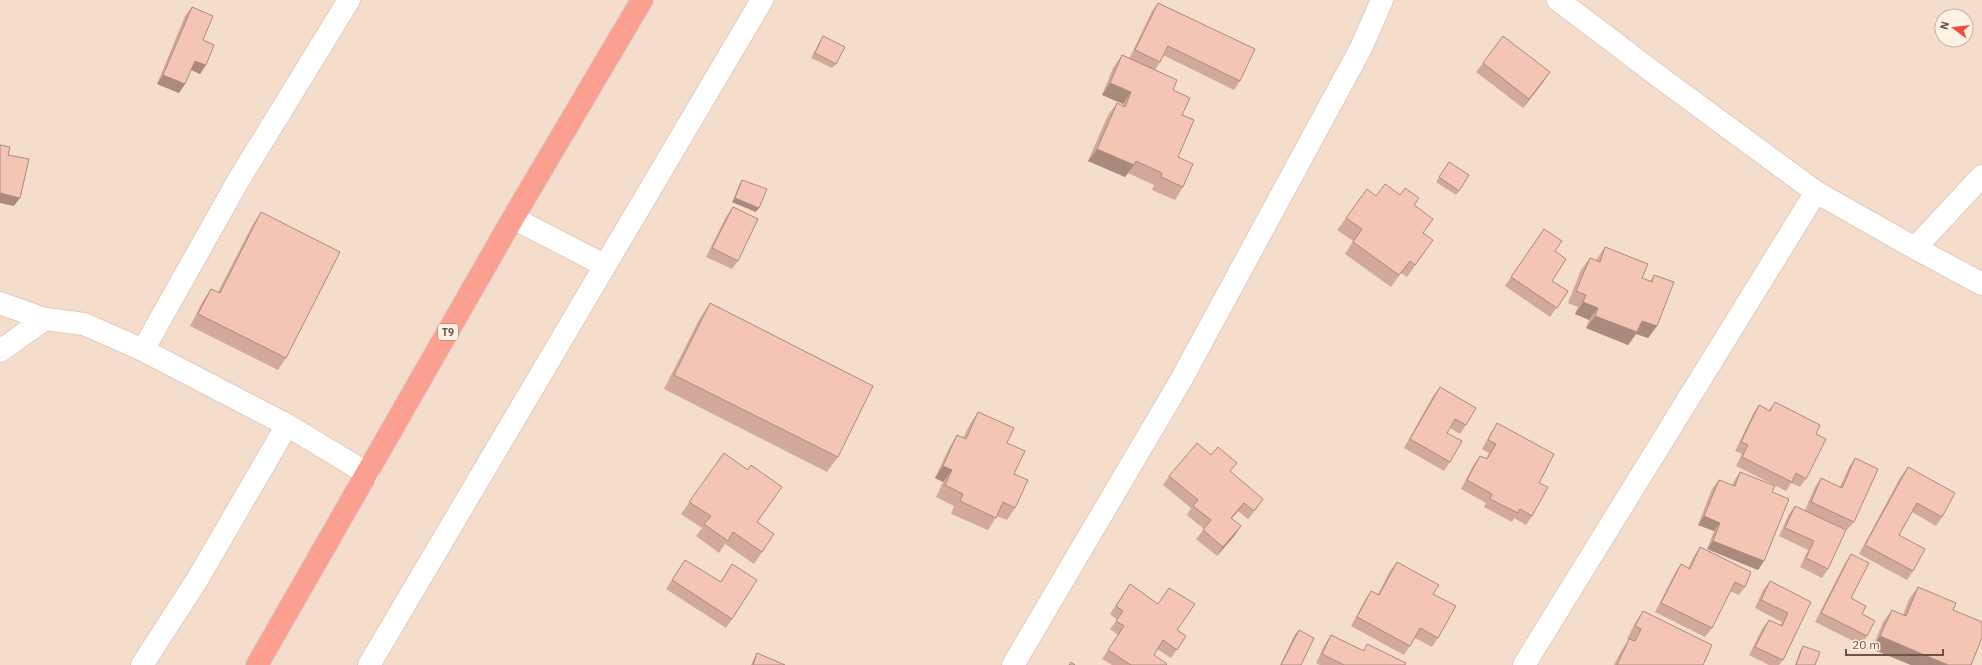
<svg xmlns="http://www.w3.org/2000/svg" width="1982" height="665" viewBox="0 0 1982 665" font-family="'IBM Plex Sans',sans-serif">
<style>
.residential{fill:#f5ddcc;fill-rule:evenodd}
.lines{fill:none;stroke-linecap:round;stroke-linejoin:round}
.street-casing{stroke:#e3c9bd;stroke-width:24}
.highway-casing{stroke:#dbd2cf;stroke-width:24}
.street{stroke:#fff;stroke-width:22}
.highway{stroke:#fb9f91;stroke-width:22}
.wall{fill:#d2a99b}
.shaded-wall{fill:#ab8a7e}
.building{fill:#f4c5b4;stroke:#ab8a7e}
.labels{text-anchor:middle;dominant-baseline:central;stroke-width:3.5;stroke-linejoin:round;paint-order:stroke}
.shield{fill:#fff1e4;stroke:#9d8075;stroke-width:1}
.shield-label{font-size:10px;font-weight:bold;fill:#735045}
</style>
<rect width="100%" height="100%" fill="#fdeddd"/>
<path class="residential" d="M 0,0 L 1982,0 L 1982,665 L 0,665 ZM 1942,16 L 1966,16 L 1966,40 L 1942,40 Z"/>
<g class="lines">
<defs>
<g id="street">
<path d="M 1558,0 L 1665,81 L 1816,192 L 1915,248 L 1982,284"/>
<path d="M 513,218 L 604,265"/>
<path d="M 1915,248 L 1982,176"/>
<path d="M 0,303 L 45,319 L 84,324 L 143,350 L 287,425 L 368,474"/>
<path d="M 143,350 L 238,181 L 349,0"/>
<path d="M 0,351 L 45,319"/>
<path d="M 142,665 L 197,580 L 287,425"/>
<path d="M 369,665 L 762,0"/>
<path d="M 1013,665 L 1181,380 L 1361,48 L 1382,0"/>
<path d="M 1524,665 L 1816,192"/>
</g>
<path id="highway" d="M 257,665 L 513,218 L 642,0"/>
</defs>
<use href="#street" class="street-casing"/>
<use href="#highway" class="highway-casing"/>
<use href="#street" class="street"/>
<use href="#highway" class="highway"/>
</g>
<g class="wall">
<path d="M 1158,3 L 1240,81 L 1234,90 L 1163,55 L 1160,62 L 1155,70 L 1173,90 L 1182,115 L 1178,157 L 1183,187 L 1175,200 L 1152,190 L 1154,185 L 1128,173 L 1125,177 L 1088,161 L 1108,115 L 1117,103 L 1122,106 L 1123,104 L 1102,95 L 1113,68 L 1122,55 L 1129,59 L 1152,11 Z"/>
<path d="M 192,7 L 203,40 L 200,74 L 191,70 L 185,84 L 179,93 L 157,84 L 185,16 Z"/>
<path d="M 823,36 L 836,64 L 832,68 L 811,58 L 820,41 Z"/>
<path d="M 1483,63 L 1544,81 L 1523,108 L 1476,72 Z"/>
<path d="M 1449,162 L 1459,191 L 1456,195 L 1436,182 Z"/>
<path d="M 742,180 L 756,212 L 732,202 L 739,185 Z"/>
<path d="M 1400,195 L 1414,205 L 1423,233 L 1433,240 L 1407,277 L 1401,273 L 1391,287 L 1345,254 L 1353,241 L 1337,230 L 1346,218 L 1376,196 Z"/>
<path d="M 733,207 L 738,261 L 732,269 L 706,257 L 727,215 Z"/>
<path d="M 261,212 L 286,358 L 278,370 L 190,326 L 203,301 L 211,289 L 218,292 L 253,224 Z"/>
<path d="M 1544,229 L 1555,251 L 1552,281 L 1568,291 L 1550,317 L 1505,286 Z"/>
<path d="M 1605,247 L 1642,278 L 1650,281 L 1654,275 L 1657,326 L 1648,338 L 1636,334 L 1628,345 L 1586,328 L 1589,320 L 1575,314 L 1578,307 L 1568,303 L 1581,270 L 1590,258 L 1596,260 Z"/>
<path d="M 710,303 L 838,457 L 827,472 L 664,389 L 700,318 Z"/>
<path d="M 1440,387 L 1466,425 L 1460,434 L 1450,428 L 1447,433 L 1450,462 L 1444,471 L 1404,448 L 1433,396 Z"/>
<path d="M 1775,402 L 1816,434 L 1806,479 L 1800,487 L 1791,483 L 1786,491 L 1736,466 L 1742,454 L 1735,451 L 1753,414 L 1759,405 L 1769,410 Z"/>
<path d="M 978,412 L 1007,443 L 1014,474 L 1015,508 L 1007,520 L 997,516 L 988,530 L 951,514 L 954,506 L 936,497 L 943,482 L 935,478 L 949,448 L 957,435 L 963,438 L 970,424 Z"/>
<path d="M 1497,423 L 1539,483 L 1532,516 L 1526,525 L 1514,518 L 1512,522 L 1484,507 L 1486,503 L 1461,489 L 1474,464 L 1480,456 L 1486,459 L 1489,453 L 1482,449 L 1491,432 Z"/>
<path d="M 724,453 L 757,522 L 774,534 L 754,564 L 725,544 L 719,553 L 696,536 L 702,528 L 681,514 Z"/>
<path d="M 1855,458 L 1854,522 L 1847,530 L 1834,524 L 1828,569 L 1822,578 L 1800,567 L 1808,550 L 1779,536 L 1789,514 L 1795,506 L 1805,510 L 1815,487 L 1821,478 L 1840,487 L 1849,467 Z"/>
<path d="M 1908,467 L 1942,517 L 1936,526 L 1912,512 L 1899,535 L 1913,571 L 1907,580 L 1859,554 L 1901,476 Z"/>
<path d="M 1231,472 L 1263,499 L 1257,508 L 1248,519 L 1238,511 L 1232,518 L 1235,535 L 1217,556 L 1196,539 L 1204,529 L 1187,515 L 1191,508 L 1163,485 L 1169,476 Z"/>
<path d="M 1740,472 L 1772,492 L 1758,570 L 1707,549 L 1714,531 L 1698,525 L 1712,489 L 1719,480 L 1732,486 L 1734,481 Z"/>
<path d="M 1700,547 L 1745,587 L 1739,595 L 1730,591 L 1712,628 L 1705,637 L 1655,612 L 1675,573 L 1681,564 L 1688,568 L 1694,556 Z"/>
<path d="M 1851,554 L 1851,598 L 1862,614 L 1867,636 L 1861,645 L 1815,622 L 1845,563 Z"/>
<path d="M 685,560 L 720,582 L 732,564 L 732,619 L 726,628 L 666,589 Z"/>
<path d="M 1397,562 L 1433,594 L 1438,638 L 1432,647 L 1415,638 L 1410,646 L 1404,655 L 1351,626 L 1365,600 L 1371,591 L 1378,594 L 1390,571 Z"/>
<path d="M 1770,581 L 1811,602 L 1783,660 L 1779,665 L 1769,665 L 1749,655 L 1762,629 L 1769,620 L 1780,625 L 1782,622 L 1755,608 L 1763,590 Z"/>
<path d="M 1130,584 L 1177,630 L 1186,636 L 1171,658 L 1157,649 L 1154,655 L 1166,665 L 1112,665 L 1102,659 L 1118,635 L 1110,629 L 1117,620 L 1110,614 Z"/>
<path d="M 1918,587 L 1953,610 L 1971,665 L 1911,665 L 1872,649 L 1883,622 L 1892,610 L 1903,615 L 1909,599 Z"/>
<path d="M 1643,611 L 1703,665 L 1614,665 L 1621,651 L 1629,639 L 1627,639 L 1635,623 Z"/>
<path d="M 1299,630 L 1301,665 L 1280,665 L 1295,634 Z"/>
<path d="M 1331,635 L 1363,651 L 1367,644 L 1405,665 L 1320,665 L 1316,663 L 1325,644 Z"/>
<path d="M 1803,646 L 1815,665 L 1795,665 L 1800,651 Z"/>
<path d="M 757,653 L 785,665 L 751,665 L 754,658 Z"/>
</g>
<g class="shaded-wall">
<path d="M 195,61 L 206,65 L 200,74 L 189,69 Z"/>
<path d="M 1550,72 L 1544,81 L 1523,108 L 1529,99 Z"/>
<path d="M 163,75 L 185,84 L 179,93 L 157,84 Z"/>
<path d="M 1110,83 L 1131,92 L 1123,104 L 1102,95 Z"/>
<path d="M 1097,149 L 1134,165 L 1125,177 L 1088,161 Z"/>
<path d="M 0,193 L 20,198 L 14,206 L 0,203 Z"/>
<path d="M 735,198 L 759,208 L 756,212 L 732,202 Z"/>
<path d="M 1583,302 L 1598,308 L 1589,320 L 1575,314 Z"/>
<path d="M 1595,316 L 1642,321 L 1657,326 L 1648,338 L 1636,334 L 1628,345 L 1586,328 Z"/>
<path d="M 943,466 L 952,470 L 943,482 L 935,478 Z"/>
<path d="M 1244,503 L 1238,511 L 1225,526 L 1231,518 Z"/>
<path d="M 1704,516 L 1720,523 L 1714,531 L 1698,525 Z"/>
<path d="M 1241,526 L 1235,535 L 1217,556 L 1223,547 Z"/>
<path d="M 1713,541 L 1764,561 L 1758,570 L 1707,549 Z"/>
<path d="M 1880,636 L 1948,665 L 1911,665 L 1872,649 Z"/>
</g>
<g class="building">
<path d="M 1158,3 L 1255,49 L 1240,81 L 1168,46 L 1160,62 L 1135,50 Z"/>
<path d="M 192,7 L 213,16 L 203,40 L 214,45 L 206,65 L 195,61 L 185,84 L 163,75 Z"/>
<path d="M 823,36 L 845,47 L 836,64 L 815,53 Z"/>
<path d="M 1503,36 L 1550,72 L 1529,99 L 1483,63 Z"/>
<path d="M 1122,55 L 1177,80 L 1173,90 L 1190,98 L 1182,115 L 1194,120 L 1178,157 L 1193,164 L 1183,187 L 1161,177 L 1162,173 L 1136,161 L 1134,165 L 1097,149 L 1117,103 L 1125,107 L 1131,92 L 1110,83 Z"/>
<path d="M 0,145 L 10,147 L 8,155 L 29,159 L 20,198 L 0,193 L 0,195 Z"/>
<path d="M 1449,162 L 1469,175 L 1459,191 L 1439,177 Z"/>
<path d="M 742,180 L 767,189 L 759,208 L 735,198 Z"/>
<path d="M 1385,184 L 1400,195 L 1405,188 L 1419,198 L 1414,205 L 1433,219 L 1423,233 L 1433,240 L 1415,265 L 1410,261 L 1399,275 L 1353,242 L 1362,229 L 1346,218 L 1367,189 L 1376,196 Z"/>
<path d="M 733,207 L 758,219 L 738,261 L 712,248 Z"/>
<path d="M 261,212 L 340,252 L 286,358 L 198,314 L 211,289 L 220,293 Z"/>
<path d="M 1544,229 L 1562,241 L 1555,251 L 1566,259 L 1552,281 L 1568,291 L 1557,308 L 1511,277 Z"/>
<path d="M 1605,247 L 1648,264 L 1642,278 L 1652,282 L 1654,275 L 1674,282 L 1657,326 L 1642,321 L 1637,332 L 1595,316 L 1598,308 L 1583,302 L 1586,295 L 1576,291 L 1590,258 L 1600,262 Z"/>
<path d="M 710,303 L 873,386 L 838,457 L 674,375 Z"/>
<path d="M 1440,387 L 1476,408 L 1466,425 L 1455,419 L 1447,433 L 1462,441 L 1450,462 L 1410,439 Z"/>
<path d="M 1775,402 L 1820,425 L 1816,434 L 1826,439 L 1806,479 L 1796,473 L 1792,482 L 1742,457 L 1748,445 L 1741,442 L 1759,405 L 1770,411 Z"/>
<path d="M 978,412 L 1014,428 L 1007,443 L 1025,451 L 1014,474 L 1028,480 L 1015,508 L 1003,502 L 996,518 L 960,501 L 963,494 L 945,485 L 952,470 L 943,466 L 957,435 L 966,439 Z"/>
<path d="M 1497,423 L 1554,454 L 1539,483 L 1548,487 L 1532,516 L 1520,509 L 1518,513 L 1490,499 L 1492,494 L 1467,480 L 1480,456 L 1487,459 L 1496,444 L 1488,440 Z"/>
<path d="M 1197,443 L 1211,455 L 1218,447 L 1237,463 L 1230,471 L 1263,499 L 1254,511 L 1244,503 L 1231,518 L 1241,526 L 1223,547 L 1203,530 L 1211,520 L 1193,506 L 1198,500 L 1169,476 Z"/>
<path d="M 724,453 L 748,470 L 751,465 L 782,487 L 757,522 L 774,534 L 762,552 L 733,532 L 728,541 L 704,524 L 711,516 L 689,502 Z"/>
<path d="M 1855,458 L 1878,469 L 1854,522 L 1811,502 L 1821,478 L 1842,488 Z"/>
<path d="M 1908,467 L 1955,493 L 1942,517 L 1917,503 L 1899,535 L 1925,549 L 1913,571 L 1865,545 Z"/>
<path d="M 1740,472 L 1775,486 L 1772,492 L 1789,499 L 1764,561 L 1713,541 L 1720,523 L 1704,516 L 1719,480 L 1735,486 Z"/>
<path d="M 1795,506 L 1846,530 L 1828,569 L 1806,558 L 1814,541 L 1785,528 Z"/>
<path d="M 1700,547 L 1751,572 L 1745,587 L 1735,582 L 1712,628 L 1661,603 L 1681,564 L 1690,569 Z"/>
<path d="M 1851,554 L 1869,563 L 1851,598 L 1866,606 L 1862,614 L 1875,621 L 1867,636 L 1821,613 Z"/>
<path d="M 685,560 L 721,582 L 732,564 L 757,580 L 732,619 L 672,580 Z"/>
<path d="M 1397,562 L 1439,585 L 1433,594 L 1456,606 L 1438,638 L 1420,628 L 1410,646 L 1357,617 L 1371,591 L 1379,595 Z"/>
<path d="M 1770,581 L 1811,602 L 1783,660 L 1755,647 L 1769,620 L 1782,626 L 1788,613 L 1761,600 Z"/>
<path d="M 1130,584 L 1158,604 L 1169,588 L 1195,604 L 1177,630 L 1186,636 L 1177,650 L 1163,640 L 1154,655 L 1167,664 L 1166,665 L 1131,665 L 1108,650 L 1124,626 L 1116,621 L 1123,611 L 1116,606 Z"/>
<path d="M 1918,587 L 1956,603 L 1953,610 L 1982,622 L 1982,638 L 1971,665 L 1948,665 L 1880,636 L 1892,610 L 1906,616 Z"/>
<path d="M 1643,611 L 1712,645 L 1703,665 L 1617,665 L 1629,639 L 1635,641 L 1641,629 L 1635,626 Z"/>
<path d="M 1299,630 L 1314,638 L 1301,665 L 1281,665 Z"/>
<path d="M 1331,635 L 1364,651 L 1367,644 L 1406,663 L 1405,665 L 1344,665 L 1322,654 Z"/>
<path d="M 1803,646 L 1820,652 L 1815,665 L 1796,665 Z"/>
<path d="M 757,653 L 785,665 L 753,665 Z"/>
<path d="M 1071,662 L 1075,665 L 1069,665 Z"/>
</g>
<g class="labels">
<rect class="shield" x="438" y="324" width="20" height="16" rx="3"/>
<g class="shield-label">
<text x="448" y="332">T9</text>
</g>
</g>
<g transform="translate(1954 28) rotate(285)"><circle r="19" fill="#fff1e4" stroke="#c7b1a4"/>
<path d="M0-3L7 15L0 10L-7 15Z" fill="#ee4d3c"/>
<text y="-6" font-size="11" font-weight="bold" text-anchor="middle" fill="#735045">N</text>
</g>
<path d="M1846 649v6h97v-6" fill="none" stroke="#735045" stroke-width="2"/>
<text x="1852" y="649" font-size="12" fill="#735045" stroke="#fff1e4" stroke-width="3" paint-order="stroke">20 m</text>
</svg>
